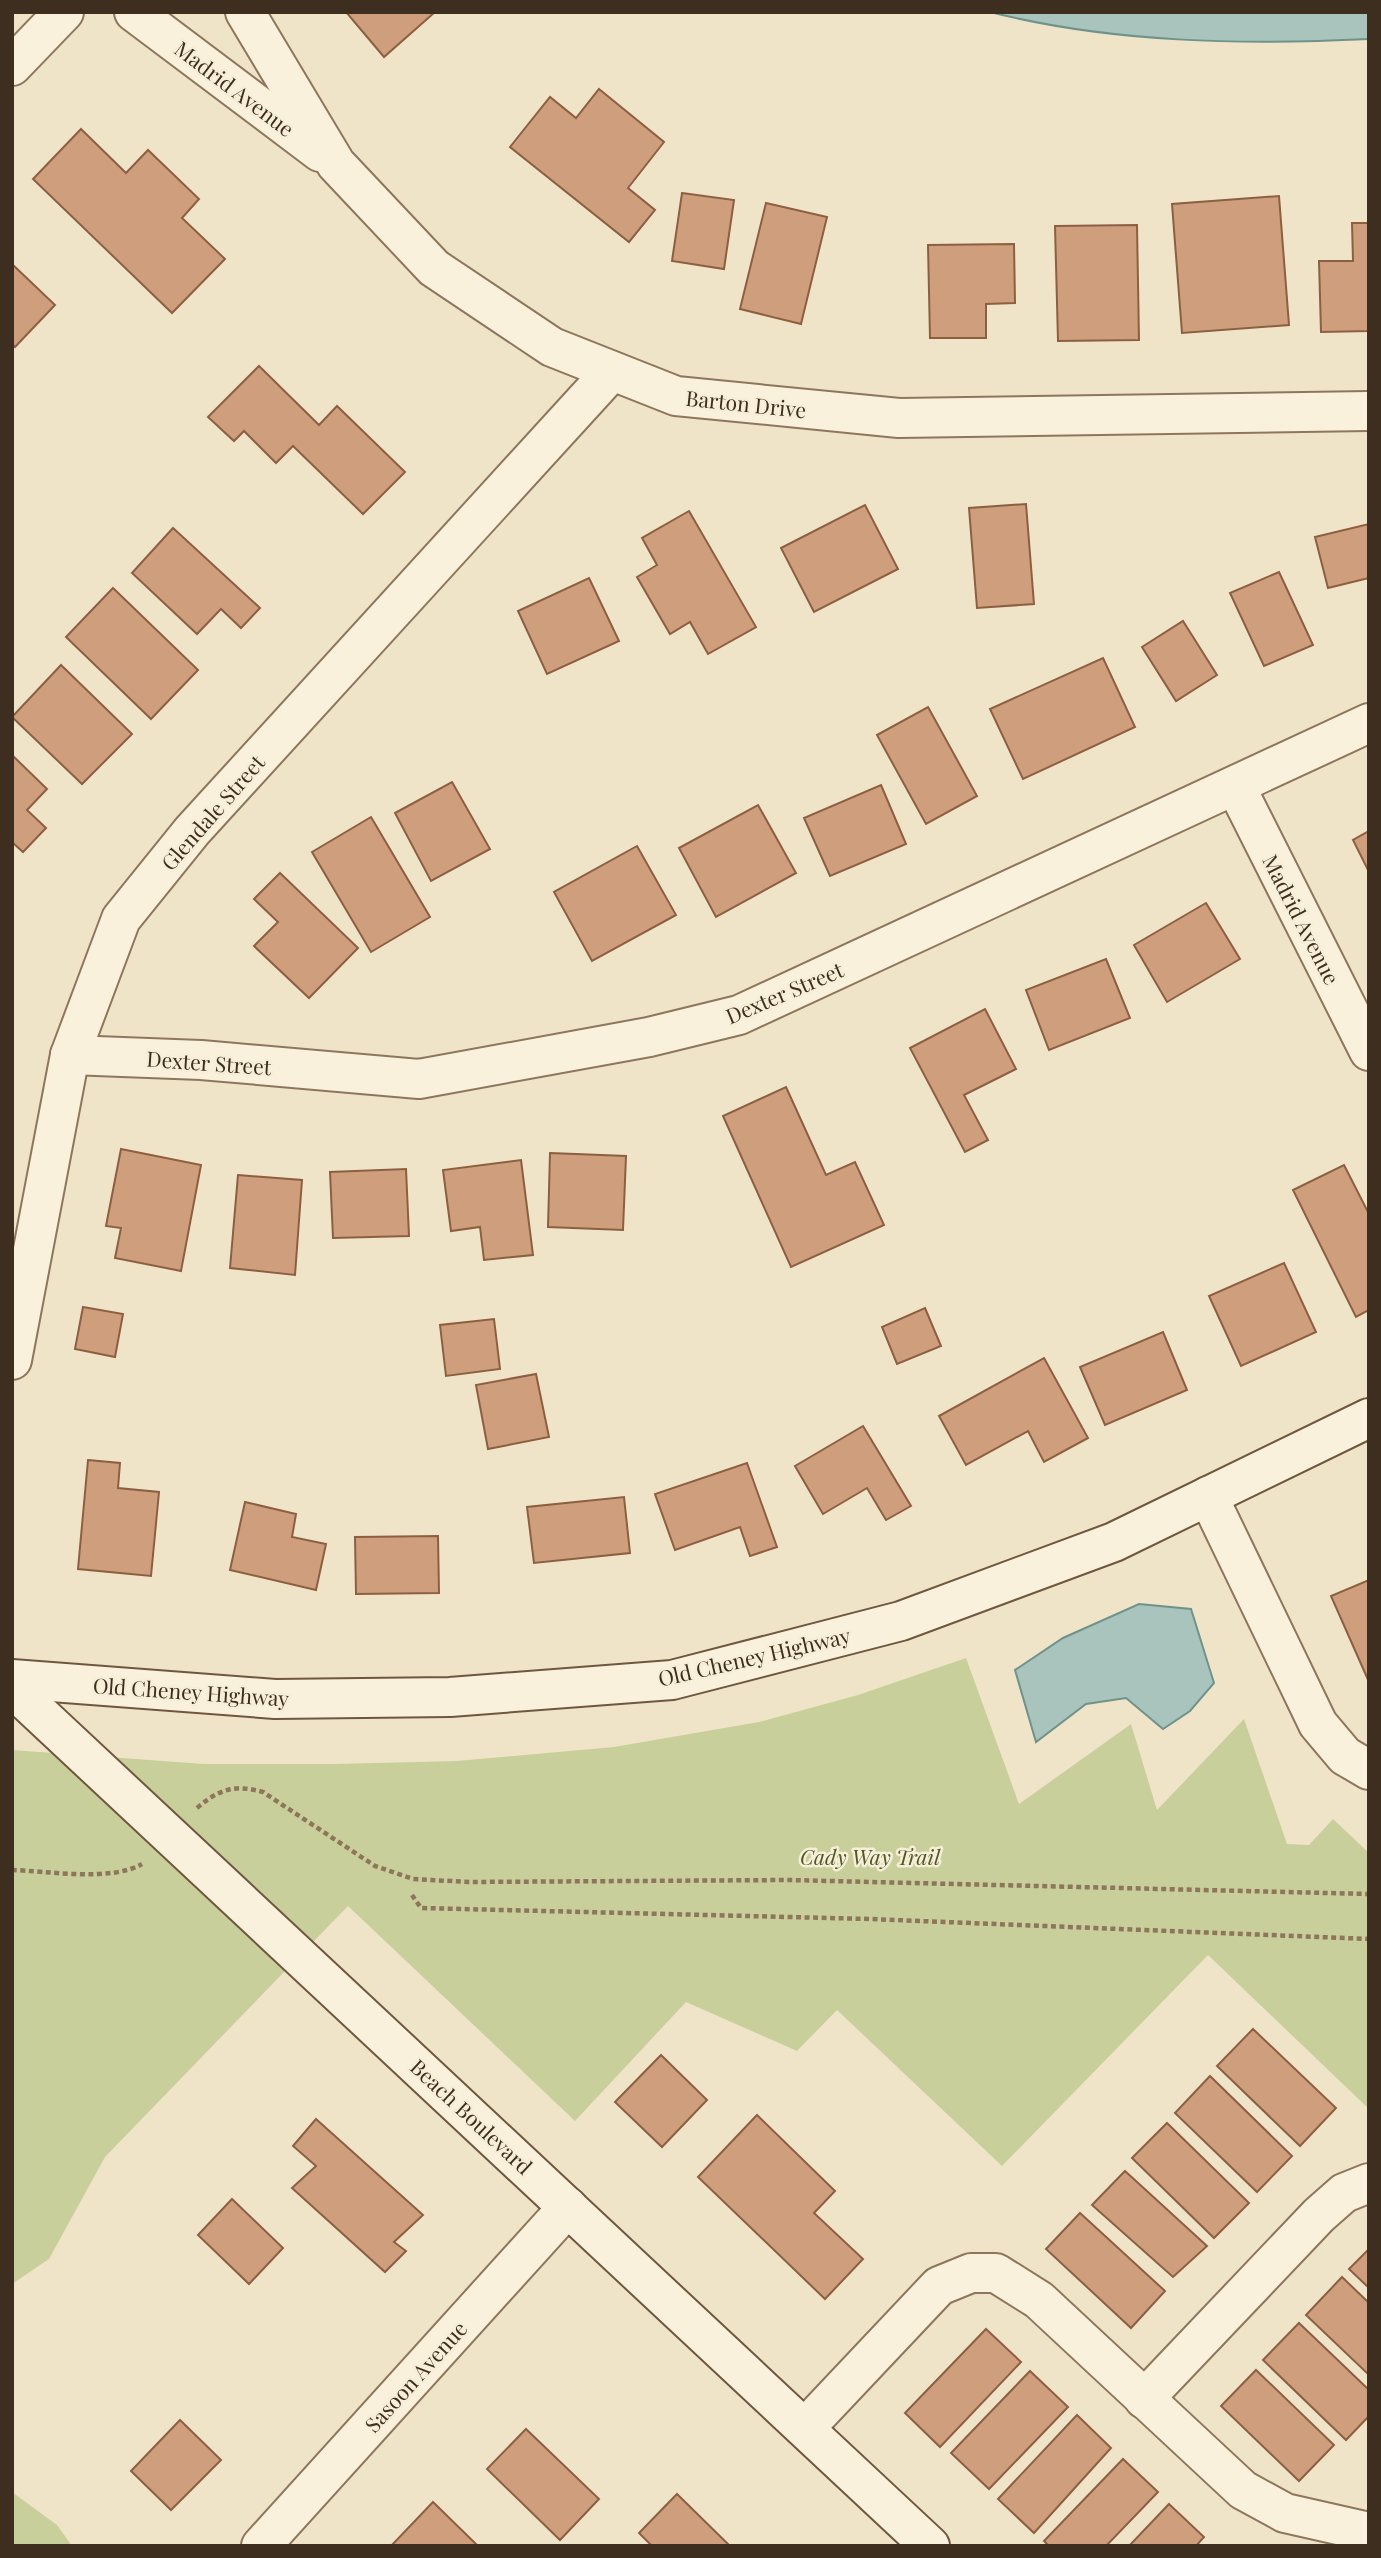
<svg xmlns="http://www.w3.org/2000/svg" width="1381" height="2558" viewBox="0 0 1381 2558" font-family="'Playfair Display',serif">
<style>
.green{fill:#c9cf9b}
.water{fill:#a9c4bc;stroke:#6f938a;stroke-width:2}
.building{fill:#cf9f7d;stroke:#8d5f41;stroke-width:2}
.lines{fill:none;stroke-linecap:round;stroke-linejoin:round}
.street-casing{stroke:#8d765c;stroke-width:42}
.secondary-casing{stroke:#6f573f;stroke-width:42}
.path{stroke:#8d765c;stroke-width:4.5;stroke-dasharray:5 3.5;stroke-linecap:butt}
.street{stroke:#faf1dc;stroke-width:38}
.secondary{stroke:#faf1dc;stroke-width:38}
.labels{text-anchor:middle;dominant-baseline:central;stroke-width:5;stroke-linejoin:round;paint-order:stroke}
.street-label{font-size:21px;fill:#3d2e20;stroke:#f7eed8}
.park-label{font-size:21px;font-style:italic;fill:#4d5a26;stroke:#f7eed8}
</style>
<rect width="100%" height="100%" fill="#f0e4c8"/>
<g class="green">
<path d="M 966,1658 L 1019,1804 L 1131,1724 L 1157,1810 L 1244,1719 L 1287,1844 L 1309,1845 L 1333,1819 L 1369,1853 L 1369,2109 L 1208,1955 L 1002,2166 L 837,2010 L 797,2051 L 686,2002 L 575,2121 L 348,1906 L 105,2157 L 49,2259 L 12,2284 L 12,1750 L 204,1764 L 335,1764 L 457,1761 L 614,1747 L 759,1722 L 858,1695 Z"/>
<path d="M 12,2492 L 57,2525 L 72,2546 L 12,2546 Z"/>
</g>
<g class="water">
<path d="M 990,12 L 1369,12 L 1369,39 C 1243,45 1112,43 990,12 Z"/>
<path d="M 1139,1604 L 1191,1609 L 1214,1683 L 1190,1711 L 1163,1729 L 1126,1698 L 1086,1704 L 1036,1742 L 1015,1670 L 1063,1638 Z"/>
</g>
<g class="building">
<path d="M 346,12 L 435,12 L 384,57 Z"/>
<path d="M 599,89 L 664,142 L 628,188 L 655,210 L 629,242 L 510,147 L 550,97 L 576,118 Z"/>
<path d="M 81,129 L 126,173 L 148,150 L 199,199 L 182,218 L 225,259 L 172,313 L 33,179 Z"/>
<path d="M 682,193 L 734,200 L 724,269 L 672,261 Z"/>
<path d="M 1279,196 L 1289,325 L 1182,333 L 1172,204 Z"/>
<path d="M 766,203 L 827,217 L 801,324 L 740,309 Z"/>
<path d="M 1352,223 L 1369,223 L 1369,331 L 1321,332 L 1319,261 L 1353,261 Z"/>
<path d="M 1137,225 L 1139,340 L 1058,341 L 1055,226 Z"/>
<path d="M 1014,244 L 1015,303 L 986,304 L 986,338 L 930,338 L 928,245 Z"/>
<path d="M 12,264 L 55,305 L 15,347 L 12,344 Z"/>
<path d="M 259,366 L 319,425 L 337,406 L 405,472 L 363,514 L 293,446 L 276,463 L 244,431 L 234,441 L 208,417 Z"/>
<path d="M 1026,504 L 1034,604 L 977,608 L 969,508 Z"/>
<path d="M 865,505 L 898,569 L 814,612 L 781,548 Z"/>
<path d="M 689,511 L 756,627 L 708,654 L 690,622 L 670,634 L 637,577 L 657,565 L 642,538 Z"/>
<path d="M 1369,524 L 1369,578 L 1328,588 L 1315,537 Z"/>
<path d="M 173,528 L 260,608 L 241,628 L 221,609 L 197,634 L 132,573 Z"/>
<path d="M 1279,572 L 1313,645 L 1264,666 L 1230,593 Z"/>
<path d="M 589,578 L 619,641 L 547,674 L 518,611 Z"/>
<path d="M 113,588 L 198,670 L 151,719 L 66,637 Z"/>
<path d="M 1183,621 L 1217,675 L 1176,701 L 1142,647 Z"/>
<path d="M 1103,658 L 1135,727 L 1023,779 L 990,709 Z"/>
<path d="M 61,665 L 132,734 L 82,784 L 12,717 Z"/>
<path d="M 928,707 L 977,796 L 926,824 L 877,735 Z"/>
<path d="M 12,755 L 47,789 L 27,810 L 46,828 L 23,852 L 12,842 Z"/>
<path d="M 452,782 L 490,849 L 431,881 L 395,813 Z"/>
<path d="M 881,785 L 906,844 L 830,876 L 804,818 Z"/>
<path d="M 758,805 L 796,873 L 716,917 L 679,848 Z"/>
<path d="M 371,817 L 430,917 L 371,952 L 312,852 Z"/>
<path d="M 1369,831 L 1369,872 L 1353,840 Z"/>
<path d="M 637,846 L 676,915 L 592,961 L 554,892 Z"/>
<path d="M 280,873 L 358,948 L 309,998 L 254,946 L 278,922 L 254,899 Z"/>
<path d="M 1206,903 L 1240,959 L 1167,1002 L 1134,945 Z"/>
<path d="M 1106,959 L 1130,1018 L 1049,1050 L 1026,990 Z"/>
<path d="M 985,1009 L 1016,1069 L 964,1095 L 988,1140 L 965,1152 L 910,1048 Z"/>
<path d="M 786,1087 L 826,1175 L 855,1162 L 884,1225 L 791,1267 L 723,1116 Z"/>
<path d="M 121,1149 L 201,1165 L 181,1271 L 115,1258 L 121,1228 L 106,1226 Z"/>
<path d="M 550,1153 L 626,1156 L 623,1230 L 548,1227 Z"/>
<path d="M 521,1160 L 533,1255 L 484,1260 L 480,1227 L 451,1231 L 443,1170 Z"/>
<path d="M 1344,1165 L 1369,1214 L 1369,1310 L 1356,1317 L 1293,1190 Z"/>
<path d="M 406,1169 L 409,1236 L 333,1238 L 330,1172 Z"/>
<path d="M 238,1175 L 302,1180 L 295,1275 L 230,1268 Z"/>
<path d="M 1284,1263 L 1316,1332 L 1241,1366 L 1209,1296 Z"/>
<path d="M 83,1307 L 123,1314 L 115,1357 L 75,1349 Z"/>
<path d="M 925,1308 L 941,1346 L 897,1364 L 882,1327 Z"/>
<path d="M 494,1319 L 500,1369 L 446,1376 L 440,1325 Z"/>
<path d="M 1163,1332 L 1187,1390 L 1105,1425 L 1080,1367 Z"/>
<path d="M 1044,1358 L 1088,1438 L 1044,1462 L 1028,1431 L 966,1465 L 939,1416 Z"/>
<path d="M 536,1374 L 549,1437 L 488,1449 L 476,1385 Z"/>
<path d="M 863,1426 L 911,1506 L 886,1520 L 867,1488 L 823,1514 L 795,1466 Z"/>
<path d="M 88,1460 L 120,1463 L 118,1488 L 159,1492 L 151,1576 L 78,1569 Z"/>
<path d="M 747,1463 L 777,1547 L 750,1556 L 740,1527 L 675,1550 L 655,1494 Z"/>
<path d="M 624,1497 L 630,1553 L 534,1563 L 527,1507 Z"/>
<path d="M 245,1502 L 296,1514 L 292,1537 L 326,1544 L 316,1590 L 230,1570 Z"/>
<path d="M 438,1536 L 439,1593 L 356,1594 L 355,1537 Z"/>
<path d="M 1369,1580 L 1369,1682 L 1331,1596 Z"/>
<path d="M 1253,2029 L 1336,2108 L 1300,2146 L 1217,2066 Z"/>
<path d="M 661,2055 L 707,2100 L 662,2147 L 615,2102 Z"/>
<path d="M 1210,2076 L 1292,2156 L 1257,2192 L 1175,2113 Z"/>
<path d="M 757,2115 L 835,2191 L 814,2213 L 863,2259 L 825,2299 L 698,2177 Z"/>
<path d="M 316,2119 L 423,2215 L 394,2242 L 406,2251 L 385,2272 L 292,2188 L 316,2166 L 293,2146 Z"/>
<path d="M 1167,2123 L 1249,2203 L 1214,2238 L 1132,2158 Z"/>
<path d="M 1125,2171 L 1207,2246 L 1173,2277 L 1092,2205 Z"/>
<path d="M 232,2199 L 283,2248 L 249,2284 L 198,2235 Z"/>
<path d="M 1080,2213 L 1165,2291 L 1131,2328 L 1046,2249 Z"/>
<path d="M 1369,2249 L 1369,2288 L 1349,2269 Z"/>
<path d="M 1342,2277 L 1369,2303 L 1369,2375 L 1306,2315 Z"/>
<path d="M 1299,2323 L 1369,2390 L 1369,2416 L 1346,2440 L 1263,2360 Z"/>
<path d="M 986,2329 L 1021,2362 L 940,2447 L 905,2413 Z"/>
<path d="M 1256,2370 L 1334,2445 L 1299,2481 L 1221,2406 Z"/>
<path d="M 1030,2371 L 1068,2407 L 989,2489 L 951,2453 Z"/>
<path d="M 1077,2415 L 1111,2448 L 1034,2533 L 998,2499 Z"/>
<path d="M 180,2420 L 221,2460 L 171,2510 L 131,2471 Z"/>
<path d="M 526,2429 L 599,2499 L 560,2540 L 487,2469 Z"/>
<path d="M 1123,2459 L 1158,2492 L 1106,2546 L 1049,2546 L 1044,2541 Z"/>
<path d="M 677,2494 L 730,2546 L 652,2546 L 639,2533 Z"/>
<path d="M 433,2502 L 478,2546 L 391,2546 Z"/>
<path d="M 1169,2504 L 1204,2537 L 1196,2546 L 1129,2546 Z"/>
</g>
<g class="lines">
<defs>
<g id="street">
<path d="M 134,12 L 320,152"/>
<path d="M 245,12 L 336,164 L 434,268 L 552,347 L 676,396 L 899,418 L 1369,411"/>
<path d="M 12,66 L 64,12"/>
<path d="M 1236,787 L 1369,1051"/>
<path d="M 70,1055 L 201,1060 L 419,1079 L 649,1037 L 739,1015 L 1369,723"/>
<path d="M 12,1360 L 70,1055 L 121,919 L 192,831 L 612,371"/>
<path d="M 1208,1496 L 1318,1724 L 1345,1756 L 1369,1770"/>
<path d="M 1144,2399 L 1319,2215 L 1344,2193 L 1369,2183"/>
<path d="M 805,2428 L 939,2286 L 971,2273 L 996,2273 L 1039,2300 L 1243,2490 L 1285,2513 L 1369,2532"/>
<path d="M 261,2546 L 568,2207"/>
</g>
<g id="secondary">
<path d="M 12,1679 L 275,1699 L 450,1697 L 672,1680 L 901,1621 L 1114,1542 L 1369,1418"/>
<path d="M 12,1688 L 930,2546"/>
</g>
</defs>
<use href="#street" class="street-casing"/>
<use href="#secondary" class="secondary-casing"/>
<g class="path">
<path d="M 197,1808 C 219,1789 235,1784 263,1792 L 375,1866 L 413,1879 L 469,1882 L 789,1880 L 1369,1894"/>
<path d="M 12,1870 C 48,1871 111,1882 142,1864"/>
<path d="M 412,1895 L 421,1908 L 870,1919 L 1369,1939"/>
</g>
<use href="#street" class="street"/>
<use href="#secondary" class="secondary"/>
</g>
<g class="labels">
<g class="street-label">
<text transform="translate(235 88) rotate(37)">Madrid Avenue</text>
<text transform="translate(746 403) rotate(6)">Barton Drive</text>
<text transform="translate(212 812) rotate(-49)">Glendale Street</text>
<text transform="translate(1302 919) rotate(63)">Madrid Avenue</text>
<text transform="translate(784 992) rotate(-23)">Dexter Street</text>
<text transform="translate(209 1062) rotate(4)">Dexter Street</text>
<text transform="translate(754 1656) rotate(-13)">Old Cheney Highway</text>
<text transform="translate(191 1691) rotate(4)">Old Cheney Highway</text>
<text transform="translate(472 2116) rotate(43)">Beach Boulevard</text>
<text transform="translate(415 2376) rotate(-48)">Sasoon Avenue</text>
</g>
<g class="park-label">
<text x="870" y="1856">Cady Way Trail</text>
</g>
</g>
<rect width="1381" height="2558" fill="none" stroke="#3d2e20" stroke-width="28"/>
</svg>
